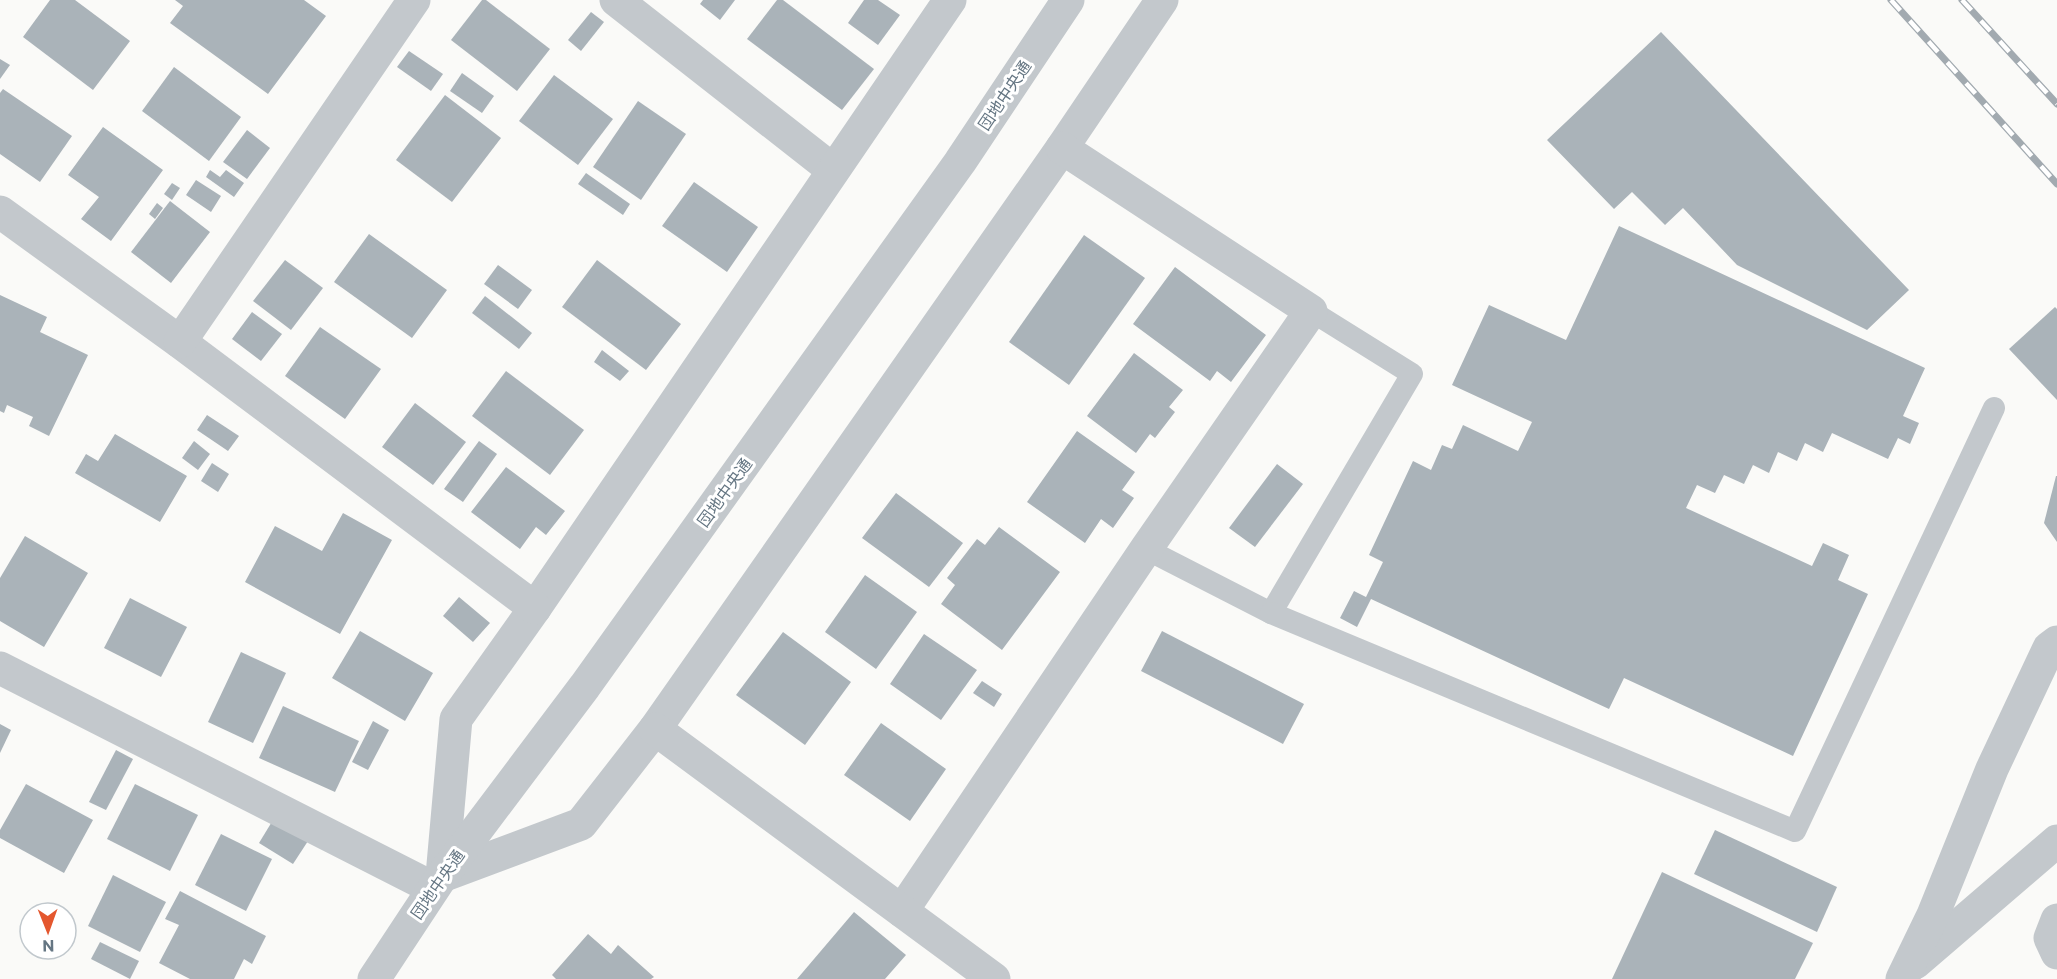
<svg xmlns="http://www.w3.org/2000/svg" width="2057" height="979" viewBox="0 0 2057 979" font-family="Commissioner,'Noto Sans JP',sans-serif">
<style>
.building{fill:#aab3b9}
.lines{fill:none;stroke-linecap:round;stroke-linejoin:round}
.service{stroke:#c3c8cc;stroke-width:22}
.minor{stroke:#c3c8cc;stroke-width:33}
.tertiary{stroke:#c3c8cc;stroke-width:33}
.rail-casing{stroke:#a2aab0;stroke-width:7}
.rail{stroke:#fff;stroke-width:4.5;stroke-dasharray:14;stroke-linecap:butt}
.labels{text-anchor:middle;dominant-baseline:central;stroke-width:6;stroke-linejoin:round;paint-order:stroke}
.street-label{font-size:16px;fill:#657683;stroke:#fff}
</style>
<rect width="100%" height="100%" fill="#fafaf8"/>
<g class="building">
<path d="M 50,0 L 75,0 L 130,41 L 93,90 L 23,37 Z"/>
<path d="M 175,0 L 304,0 L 326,16 L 268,94 L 170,23 L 183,6 Z"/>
<path d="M 482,0 L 486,0 L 550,49 L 517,91 L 451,40 Z"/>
<path d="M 703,0 L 735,0 L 720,20 L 700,4 Z"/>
<path d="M 777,0 L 783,0 L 874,69 L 842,110 L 747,39 Z"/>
<path d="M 864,0 L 878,0 L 900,15 L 878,45 L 848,23 Z"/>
<path d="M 591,12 L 604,22 L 581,51 L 568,40 Z"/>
<path d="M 1661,32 L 1909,290 L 1867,330 L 1737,265 L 1683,208 L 1665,225 L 1632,192 L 1614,209 L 1547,140 Z"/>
<path d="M 409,51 L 443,74 L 431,91 L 397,67 Z"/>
<path d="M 0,59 L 10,65 L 0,79 Z"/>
<path d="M 174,67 L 241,117 L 209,161 L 142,111 Z"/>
<path d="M 462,73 L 494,96 L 482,113 L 450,91 Z"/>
<path d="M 554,75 L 613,119 L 578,165 L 519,121 Z"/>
<path d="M 3,89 L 72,136 L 40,182 L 0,154 L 0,93 Z"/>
<path d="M 445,95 L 501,138 L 452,202 L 396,160 Z"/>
<path d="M 638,101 L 686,134 L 641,200 L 593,167 Z"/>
<path d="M 103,127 L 163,170 L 111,241 L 81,219 L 99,197 L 68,175 Z"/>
<path d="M 247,130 L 270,148 L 247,179 L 223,162 Z"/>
<path d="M 210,170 L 220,177 L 226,170 L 244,183 L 234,197 L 206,177 Z"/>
<path d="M 586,173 L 630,204 L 623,215 L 578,184 Z"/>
<path d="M 196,180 L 221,196 L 211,212 L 186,195 Z"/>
<path d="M 694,182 L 758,227 L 727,272 L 662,226 Z"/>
<path d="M 172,183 L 180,188 L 172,200 L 164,194 Z"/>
<path d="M 170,201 L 210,232 L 171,283 L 131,252 Z"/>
<path d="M 157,203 L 163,208 L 155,219 L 149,214 Z"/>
<path d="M 1619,226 L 1925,368 L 1903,416 L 1919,423 L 1910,444 L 1898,438 L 1888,459 L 1832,433 L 1823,452 L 1805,443 L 1797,461 L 1778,452 L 1769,473 L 1753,465 L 1744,484 L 1724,475 L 1715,493 L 1697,485 L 1686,508 L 1812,566 L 1823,543 L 1849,555 L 1838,580 L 1868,594 L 1793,756 L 1624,678 L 1609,709 L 1371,599 L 1357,627 L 1340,618 L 1354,591 L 1366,597 L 1383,562 L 1369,555 L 1413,461 L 1431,470 L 1442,445 L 1452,449 L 1463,425 L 1518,451 L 1532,422 L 1452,385 L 1489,305 L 1566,340 Z"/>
<path d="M 369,234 L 447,290 L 412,338 L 334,282 Z"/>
<path d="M 1084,235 L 1145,278 L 1069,385 L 1009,342 Z"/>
<path d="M 285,260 L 323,288 L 291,330 L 253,301 Z"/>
<path d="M 597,260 L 681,324 L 646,370 L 562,307 Z"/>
<path d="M 498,265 L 532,290 L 518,309 L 484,284 Z"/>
<path d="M 1175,267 L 1266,335 L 1231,382 L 1217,371 L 1210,381 L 1133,324 Z"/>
<path d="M 0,295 L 47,317 L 40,332 L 88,355 L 49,436 L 29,426 L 33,417 L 7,405 L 4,413 L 0,411 Z"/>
<path d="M 485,296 L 532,333 L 519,349 L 472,313 Z"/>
<path d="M 2055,307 L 2057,309 L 2057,400 L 2009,349 Z"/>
<path d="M 252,312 L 282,334 L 261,361 L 232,339 Z"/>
<path d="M 320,327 L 381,369 L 345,419 L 285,376 Z"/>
<path d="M 602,350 L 629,371 L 620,381 L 594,362 Z"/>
<path d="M 1134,353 L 1183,390 L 1169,407 L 1175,412 L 1155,438 L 1150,434 L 1136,453 L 1087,416 Z"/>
<path d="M 506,371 L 584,430 L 550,475 L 472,416 Z"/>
<path d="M 415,403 L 466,442 L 433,485 L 382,447 Z"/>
<path d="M 207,415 L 239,436 L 228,451 L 197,430 Z"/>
<path d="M 1077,431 L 1135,472 L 1122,490 L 1134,498 L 1113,528 L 1101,519 L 1085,543 L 1027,502 Z"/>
<path d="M 115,434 L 187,476 L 160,522 L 75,473 L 86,454 L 98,461 Z"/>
<path d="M 194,441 L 210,454 L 198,470 L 182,458 Z"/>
<path d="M 479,441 L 497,454 L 463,502 L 444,489 Z"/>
<path d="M 212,463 L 229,474 L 218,492 L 201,481 Z"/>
<path d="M 1277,464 L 1303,484 L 1255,547 L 1229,528 Z"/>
<path d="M 506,467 L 565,511 L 546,535 L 536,527 L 520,549 L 471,512 Z"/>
<path d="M 2056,476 L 2057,476 L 2057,542 L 2044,523 Z"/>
<path d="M 896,493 L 963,543 L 929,587 L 862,538 Z"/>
<path d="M 343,513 L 392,540 L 340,634 L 245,582 L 275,526 L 322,551 Z"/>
<path d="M 999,527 L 1060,572 L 1002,650 L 941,604 L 955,585 L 947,578 L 977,539 L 985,545 Z"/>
<path d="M 25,536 L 88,573 L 44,647 L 0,621 L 0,578 Z"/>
<path d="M 865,575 L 917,612 L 876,669 L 825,632 Z"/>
<path d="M 459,597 L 490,623 L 473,642 L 443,616 Z"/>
<path d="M 130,598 L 187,627 L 161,677 L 104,648 Z"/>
<path d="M 360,631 L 433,673 L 405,721 L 332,678 Z"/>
<path d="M 1162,631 L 1304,704 L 1283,744 L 1141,671 Z"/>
<path d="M 783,632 L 851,682 L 805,745 L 736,695 Z"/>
<path d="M 924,634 L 977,670 L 941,720 L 890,684 Z"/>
<path d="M 241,652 L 286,673 L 253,743 L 208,722 Z"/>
<path d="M 982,681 L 1002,694 L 994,707 L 973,693 Z"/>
<path d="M 283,706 L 359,741 L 335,792 L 259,758 Z"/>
<path d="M 373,721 L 389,730 L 368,770 L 352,762 Z"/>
<path d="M 881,723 L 946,769 L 910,821 L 844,775 Z"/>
<path d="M 0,724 L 11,730 L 0,753 Z"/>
<path d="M 116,750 L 133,759 L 106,810 L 89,802 Z"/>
<path d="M 26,784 L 93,820 L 64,873 L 0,838 L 0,830 Z"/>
<path d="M 135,784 L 198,815 L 170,871 L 107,839 Z"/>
<path d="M 273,820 L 308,841 L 293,864 L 259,843 Z"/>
<path d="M 1715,830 L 1837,887 L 1817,932 L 1694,874 Z"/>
<path d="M 221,834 L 272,859 L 246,911 L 195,885 Z"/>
<path d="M 1662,872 L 1813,943 L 1795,979 L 1612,979 Z"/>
<path d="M 113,875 L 166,902 L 140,952 L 88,926 Z"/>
<path d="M 180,891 L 266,936 L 252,964 L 244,959 L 234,979 L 190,979 L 159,963 L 179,925 L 165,919 Z"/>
<path d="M 854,912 L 906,955 L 885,979 L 797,979 Z"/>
<path d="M 588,934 L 611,954 L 618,945 L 654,977 L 651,979 L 556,979 L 552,975 Z"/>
<path d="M 100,942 L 139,961 L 130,979 L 91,959 Z"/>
</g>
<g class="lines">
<g class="service">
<path d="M 1146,549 L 1271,613 L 1412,374 L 1311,311"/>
<path d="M 1271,613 L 1795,831 L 1994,408"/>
</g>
<g class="minor">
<path d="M 616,0 L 833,170"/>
<path d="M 950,0 L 535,608 L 456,719 L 442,876 L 581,824 L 655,729 L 1062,148 L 1162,0"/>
<path d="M 0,212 L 180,342 L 535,608"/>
<path d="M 180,342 L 414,0"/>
<path d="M 0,668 L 433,888"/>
<path d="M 902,911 L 1146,549 L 1311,311 L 1062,148"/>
<path d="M 2057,920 L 2050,938 L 2057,953"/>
<path d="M 1915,963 L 2057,841"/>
<path d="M 1902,979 L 1933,915 L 1992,769 L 2049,648 L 2057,642"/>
</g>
<g class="tertiary">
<path d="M 655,729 L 994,979"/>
<path d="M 374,979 L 442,876 L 585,686 L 960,162 L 1068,0"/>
</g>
<defs>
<g id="rail">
<path d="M 1891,0 L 2057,184"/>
<path d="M 1962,0 L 2057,104"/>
</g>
</defs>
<use href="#rail" class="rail-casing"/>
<use href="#rail" class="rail"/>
</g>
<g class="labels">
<g class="street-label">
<text transform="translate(1004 95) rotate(-56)">団地中央通</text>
<text transform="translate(724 492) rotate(-54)">団地中央通</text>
<text transform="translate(437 884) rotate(-55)">団地中央通</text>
</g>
</g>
<g transform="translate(48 931) rotate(179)"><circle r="28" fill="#ffffff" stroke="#c1c8cd" stroke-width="1.5"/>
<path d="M0-4.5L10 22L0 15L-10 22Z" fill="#e4572e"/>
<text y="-9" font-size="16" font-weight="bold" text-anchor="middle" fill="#657683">N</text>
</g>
</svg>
